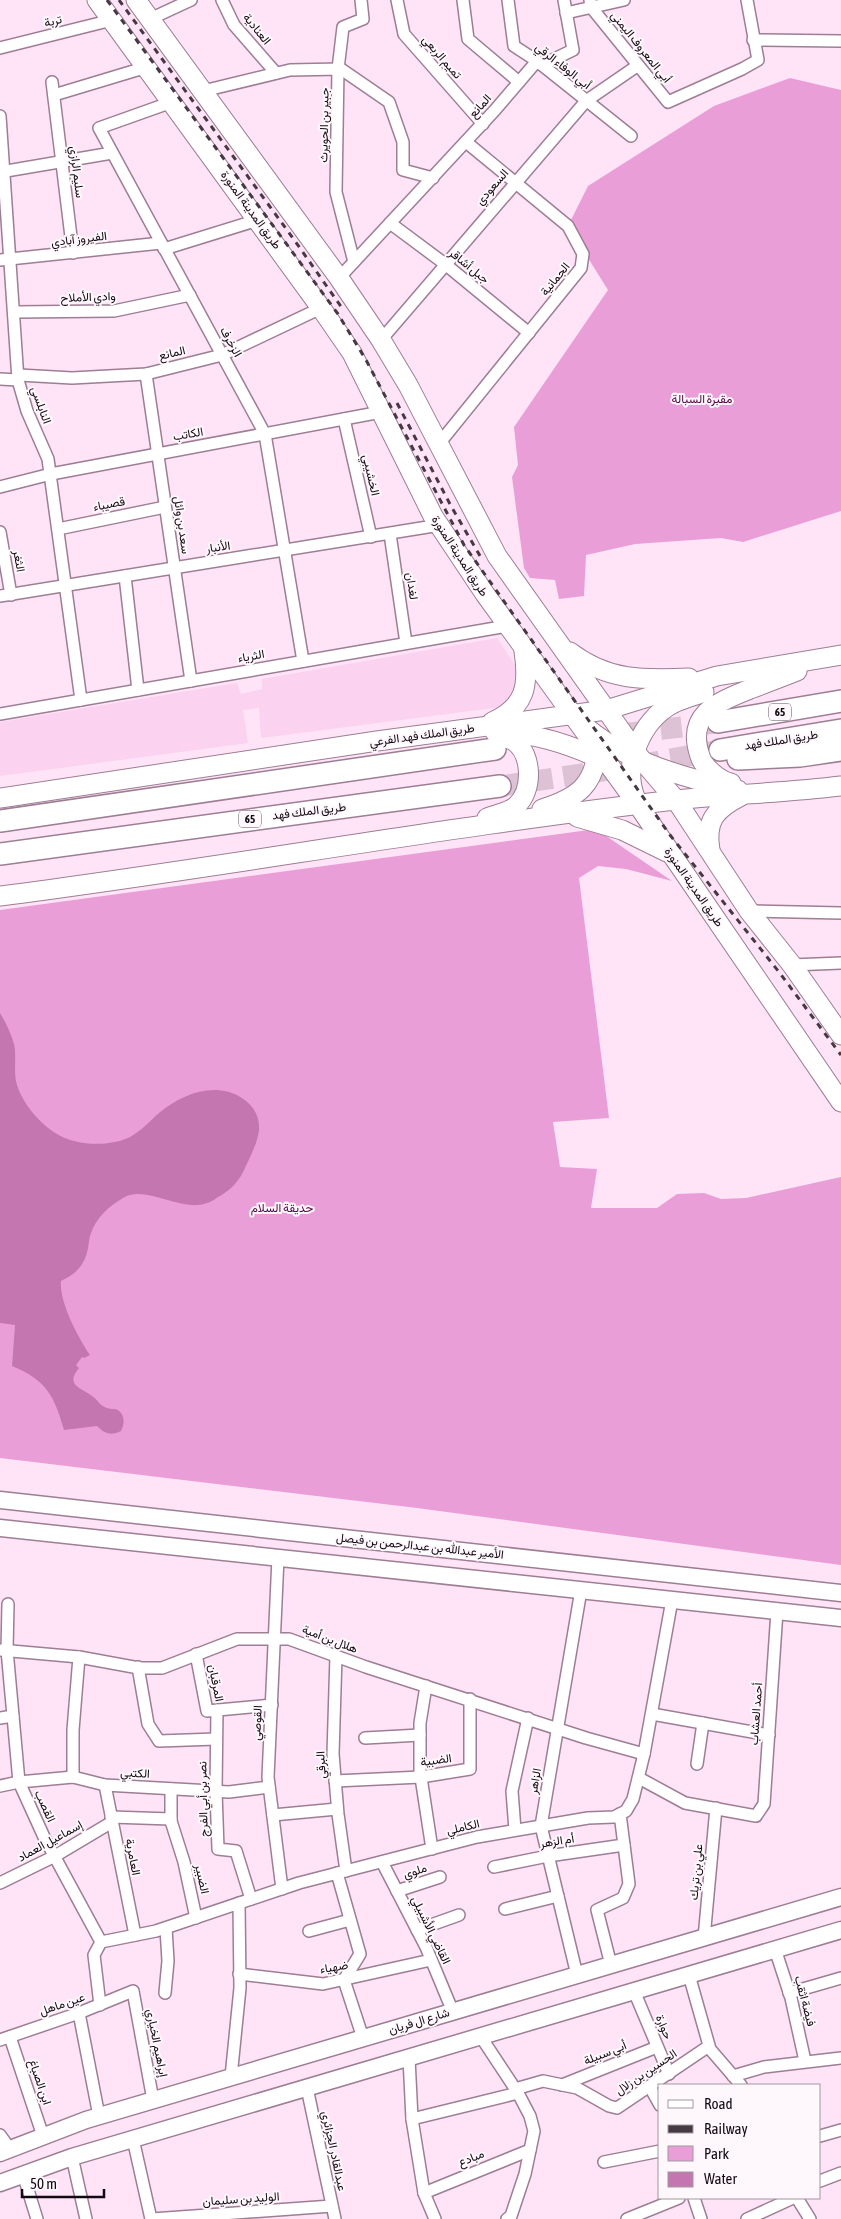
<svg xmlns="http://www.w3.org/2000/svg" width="841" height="2219" viewBox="0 0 841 2219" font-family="'Asap Condensed',Vazirmatn,sans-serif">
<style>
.built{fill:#fbd2ef}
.green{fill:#ea9ed7}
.water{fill:#c476b1}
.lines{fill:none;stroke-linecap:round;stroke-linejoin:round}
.highway-tunnel{stroke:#dcc2d4;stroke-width:21;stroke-dasharray:21 11;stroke-linecap:butt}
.street-casing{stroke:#9d7e94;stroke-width:14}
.secondary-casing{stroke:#9d7e94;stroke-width:19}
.primary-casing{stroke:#9d7e94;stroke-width:21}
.highway-casing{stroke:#9d7e94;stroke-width:24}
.street{stroke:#fff;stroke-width:11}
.secondary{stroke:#fff;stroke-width:16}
.primary{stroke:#fff;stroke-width:19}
.highway{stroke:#fff;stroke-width:21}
.rail{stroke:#473944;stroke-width:3;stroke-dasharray:6 6;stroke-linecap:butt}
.labels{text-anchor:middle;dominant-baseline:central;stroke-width:4;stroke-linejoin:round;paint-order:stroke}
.shield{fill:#fef8fc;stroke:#5a5158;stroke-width:1}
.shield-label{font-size:11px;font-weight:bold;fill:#130911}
.street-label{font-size:12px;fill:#130911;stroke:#fef8fc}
.park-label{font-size:12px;fill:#4e0643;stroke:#fef8fc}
</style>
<rect width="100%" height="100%" fill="#ffe3f7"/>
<path class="built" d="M 497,638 L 518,670 L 515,697 L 502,707 L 261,738 L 259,708 L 243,710 L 248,743 L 0,776 L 0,722 L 237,683 L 241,694 L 262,689 L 262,679 Z"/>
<g class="green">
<path d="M 790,78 L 841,90 L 841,511 L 743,542 L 721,538 L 635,544 L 586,555 L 584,596 L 559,599 L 555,580 L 530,578 L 524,568 L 512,477 L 518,465 L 514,427 L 608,290 L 568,226 L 588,186 L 714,106 Z"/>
<path d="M 596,829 L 672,881 L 626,869 L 598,866 L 579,878 L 609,1118 L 553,1122 L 560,1167 L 597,1169 L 591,1208 L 657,1208 L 677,1194 L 704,1193 L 721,1199 L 746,1198 L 841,1177 L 841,1565 L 417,1508 L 0,1458 L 0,910 Z"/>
</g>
<path class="water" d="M 0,1013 C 6,1023 11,1033 14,1044 C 17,1057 13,1072 17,1085 C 23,1104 40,1124 57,1134 C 76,1146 110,1147 130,1137 C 141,1131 150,1121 159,1113 C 182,1094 215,1081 242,1098 C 253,1105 260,1116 259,1130 C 258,1142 250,1157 245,1168 C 239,1181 232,1189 220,1196 C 216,1198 212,1202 207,1203 C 180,1213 146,1184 123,1198 C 108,1207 97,1217 91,1233 C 89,1238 89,1243 88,1248 C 85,1265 76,1274 61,1281 C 59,1302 78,1337 90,1355 L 84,1358 L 82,1357 L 76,1365 L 79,1368 C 64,1386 83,1388 92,1396 C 98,1400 100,1406 107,1408 C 112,1410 117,1407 121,1413 C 125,1419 124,1425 121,1431 C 111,1436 105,1434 97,1426 L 64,1430 C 54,1395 46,1380 12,1366 L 15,1325 L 0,1323 Z"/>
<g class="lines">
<g class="highway-tunnel">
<path d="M 629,733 L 716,723"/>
<path d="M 639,765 L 720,750"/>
<path d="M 500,786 L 609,770"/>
</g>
<defs>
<g id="street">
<path d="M 222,0 L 234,25 L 276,73"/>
<path d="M 397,0 L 404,34 L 483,124"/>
<path d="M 463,0 L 468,39 L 519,82"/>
<path d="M 508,0 L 514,46 L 537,61 L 631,136"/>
<path d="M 590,0 L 591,7 L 668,102 L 742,69 L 758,60 L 747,0"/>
<path d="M 566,13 L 624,0"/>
<path d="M 150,19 L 191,0"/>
<path d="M 753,40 L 841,41"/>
<path d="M 0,48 L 112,20"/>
<path d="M 542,65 L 573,50 L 564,0"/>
<path d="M 52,82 L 73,253"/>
<path d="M 203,91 L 290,70 L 341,69 L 389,102 L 403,142 L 403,170 L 433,178"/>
<path d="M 54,95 L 147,67"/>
<path d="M 172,102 L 99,128 L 265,434 L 303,661"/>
<path d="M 0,116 L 18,380 L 27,411 L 48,459 L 81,700"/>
<path d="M 0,172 L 112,153"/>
<path d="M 390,223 L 445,264 L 529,333"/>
<path d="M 164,249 L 258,220"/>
<path d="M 0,260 L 161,243"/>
<path d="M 354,262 L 336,192 L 338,69 L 343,27 L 363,19 L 361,0"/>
<path d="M 339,278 L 495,110 L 537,61"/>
<path d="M 15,312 L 114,311 L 190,295"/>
<path d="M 381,340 L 586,101 L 637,66"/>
<path d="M 146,374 L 191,681"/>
<path d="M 19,375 L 72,378 L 146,374 L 222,355 L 321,308"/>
<path d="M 0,379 L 18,380"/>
<path d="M 344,419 L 371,537"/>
<path d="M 438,445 L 581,268 L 583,254 L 568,226 L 466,142"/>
<path d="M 0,487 L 51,474 L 381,412"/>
<path d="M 58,529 L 165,507"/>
<path d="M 0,532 L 11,595"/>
<path d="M 390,534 L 406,643"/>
<path d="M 125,576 L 138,690"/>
<path d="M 0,596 L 440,525"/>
<path d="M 0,714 L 507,626"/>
<path d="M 749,911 L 841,913"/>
<path d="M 792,965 L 841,963"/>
<path d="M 278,1558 L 268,1777 L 282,1889"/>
<path d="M 8,1604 L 7,1650 L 19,1782 L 44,1837 L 101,1942 L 94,1955 L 100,2005"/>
<path d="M 0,1650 L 79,1657 L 139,1668 L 162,1668 L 237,1639 L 289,1639 L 366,1667 L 586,1738 L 644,1754"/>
<path d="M 196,1654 L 207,1711 L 272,1705"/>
<path d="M 336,1656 L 333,1754 L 338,1814 L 346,1871"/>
<path d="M 138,1667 L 148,1724 L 159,1741 L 216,1739"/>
<path d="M 426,1686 L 420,1723 L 420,1771 L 432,1849"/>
<path d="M 217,1710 L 216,1791 L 218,1849 L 236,1851 L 251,1899"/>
<path d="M 652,1714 L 769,1735"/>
<path d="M 0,1718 L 13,1716"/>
<path d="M 365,1738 L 420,1735"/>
<path d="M 697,1764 L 703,1723"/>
<path d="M 73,1777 L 73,1730 L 79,1657"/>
<path d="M 639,1778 L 685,1803 L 756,1816 L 764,1804 L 777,1611"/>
<path d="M 335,1781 L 421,1777 L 470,1769 L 470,1699"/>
<path d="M 105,1785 L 135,1935"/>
<path d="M 0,1786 L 19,1782 L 73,1777 L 105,1785 L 229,1792 L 269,1787"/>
<path d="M 171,1789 L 171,1821 L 184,1862 L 196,1918"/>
<path d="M 273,1815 L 337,1809"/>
<path d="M 111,1817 L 171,1819"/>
<path d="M 515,1830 L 512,1791 L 528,1718"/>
<path d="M 382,1862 L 426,1947 L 453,2012"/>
<path d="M 494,1867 L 548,1856 L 624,1845"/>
<path d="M 337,1873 L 360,1954 L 344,1980 L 363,2038"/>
<path d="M 0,1883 L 55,1856 L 112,1822"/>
<path d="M 397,1891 L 440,1877"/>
<path d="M 505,1909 L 558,1896"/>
<path d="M 417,1930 L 459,1915"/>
<path d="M 309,1931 L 350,1920"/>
<path d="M 704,1938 L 716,1808"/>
<path d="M 101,1942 L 156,1931 L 299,1883 L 477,1837 L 588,1818 L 614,1817 L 626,1811 L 633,1799 L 644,1754 L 672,1600"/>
<path d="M 775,1949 L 791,1998 L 805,2061"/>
<path d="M 611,1965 L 597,1910 L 623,1898 L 629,1884 L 620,1814"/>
<path d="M 239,1974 L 323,1984 L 431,1960"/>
<path d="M 577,1975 L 541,1826 L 581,1590"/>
<path d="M 689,1975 L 710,2049"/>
<path d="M 634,1991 L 669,2074"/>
<path d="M 165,1993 L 168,1961 L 166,1928"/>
<path d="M 789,1993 L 841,1978"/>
<path d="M 79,2013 L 99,2116"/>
<path d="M 10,2037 L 43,2136"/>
<path d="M 481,2037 L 518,2093 L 530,2116 L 534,2131 L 525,2174 L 511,2216 L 507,2219"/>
<path d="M 0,2040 L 79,2013 L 133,1991 L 153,2100"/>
<path d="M 409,2058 L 412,2119 L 424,2193 L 435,2219"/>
<path d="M 733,2076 L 764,2067 L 841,2058"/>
<path d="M 231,2077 L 240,1988 L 239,1903"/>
<path d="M 562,2085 L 657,2047"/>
<path d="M 650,2087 L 660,2105"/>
<path d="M 307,2088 L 335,2219"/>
<path d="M 515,2089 L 543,2081 L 577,2088 L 609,2106 L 617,2108 L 706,2048 L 710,2049 L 741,2085"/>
<path d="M 412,2119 L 518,2093"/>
<path d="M 0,2135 L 10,2149"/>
<path d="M 820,2136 L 841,2130"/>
<path d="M 133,2139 L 151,2219"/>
<path d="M 72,2157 L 86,2219"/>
<path d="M 604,2162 L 660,2151"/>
<path d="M 23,2174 L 37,2219"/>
<path d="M 820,2181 L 841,2173"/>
<path d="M 424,2193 L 530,2150"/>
<path d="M 694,2198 L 701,2219"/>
<path d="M 797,2198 L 810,2219"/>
<path d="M 152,2219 L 332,2206"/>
<path d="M 627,2219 L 679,2198"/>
<path d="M 747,2219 L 793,2198"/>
</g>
<g id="secondary">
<path d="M 0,1500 L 841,1593"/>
<path d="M 0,1528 L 841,1618"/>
<path d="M 0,2153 L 86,2120 L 841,1897"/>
<path d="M 0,2183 L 72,2157 L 841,1930"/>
</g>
<g id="primary">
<path d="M 97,0 L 321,308 L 352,353 L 433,516 L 485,594 L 638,805 L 841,1102"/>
<path d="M 136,0 L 339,278 L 381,340 L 408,385 L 497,556 L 641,759 L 676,800 L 749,911 L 792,965 L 841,1035"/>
<path d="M 570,652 C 608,681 643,680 689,678"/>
<path d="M 492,722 C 526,707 529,685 524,651"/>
<path d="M 587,728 C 629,763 686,778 738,790"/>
<path d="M 495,732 C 532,732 569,744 603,760"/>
<path d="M 731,783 C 720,781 703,767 700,756 C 685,713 719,702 750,689 C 766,683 782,677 797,671"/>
<path d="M 635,797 C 622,765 642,720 672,704 C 682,699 694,696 704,692"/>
<path d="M 0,798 L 377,741 L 606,710 L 717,676 L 841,655"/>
<path d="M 542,809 C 577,798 595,786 598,746"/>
<path d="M 577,817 L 622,830 L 667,852"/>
<path d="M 487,818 C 496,814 510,812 516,806 C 533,791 533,755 514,741 C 511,739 503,738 499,736"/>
<path d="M 710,850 C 705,821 715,809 741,796"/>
<path d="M 0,896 C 226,867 449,826 675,800 C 730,794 786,793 841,786"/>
</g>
<g id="highway">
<path d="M 718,722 L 841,701"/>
<path d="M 720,750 L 841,730"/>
<path d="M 738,759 L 800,756 L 841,750"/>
<path d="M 0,821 L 495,749"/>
<path d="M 0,854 L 500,786"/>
</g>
</defs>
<use href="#street" class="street-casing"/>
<use href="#secondary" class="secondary-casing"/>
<use href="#primary" class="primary-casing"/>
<use href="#highway" class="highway-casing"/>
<use href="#street" class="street"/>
<use href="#secondary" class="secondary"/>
<use href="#primary" class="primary"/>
<use href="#highway" class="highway"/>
<g class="rail">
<path d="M 107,0 L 338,314 L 366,360 L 464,545 L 670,835 L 779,972 L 841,1055"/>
<path d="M 119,0 L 295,241 L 342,308"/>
<path d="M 397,403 L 451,506 L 483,561"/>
</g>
</g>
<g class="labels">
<g class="shield">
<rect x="769" y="703.5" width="22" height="17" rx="4"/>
<rect x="239" y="810.5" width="22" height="17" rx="4"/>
</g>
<g class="shield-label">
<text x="780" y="712">65</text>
<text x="250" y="819">65</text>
</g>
<g class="street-label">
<text transform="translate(53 21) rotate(-14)">تربة</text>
<text transform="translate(257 29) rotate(51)">العنادية</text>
<text transform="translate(641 47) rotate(51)">أبي المعروف اليمني</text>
<text transform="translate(442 57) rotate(49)">تميم الربعي</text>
<text transform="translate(563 66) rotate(38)">أبي الوفاء الرقي</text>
<text transform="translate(480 106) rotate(-48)">المانع</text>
<text transform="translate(324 125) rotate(-89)">جبير بن الحويرث</text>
<text transform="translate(77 172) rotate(83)">سليم الرازي</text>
<text transform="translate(492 187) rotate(-49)">السعودي</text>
<text transform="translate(251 210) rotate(54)">طريق المدينة المنورة</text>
<text transform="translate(79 239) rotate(-7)">الفيروز آبادي</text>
<text transform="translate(469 266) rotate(39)">جبل أشاقر</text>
<text transform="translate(555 279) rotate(-51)">الجمانية</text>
<text transform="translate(88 297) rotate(-2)">وادي الأملاح</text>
<text transform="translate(231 342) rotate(61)">الزخرف</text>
<text transform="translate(172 353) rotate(-13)">المانع</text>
<text transform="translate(41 405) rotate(70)">النابلسي</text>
<text transform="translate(188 434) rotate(-10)">الكاتب</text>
<text transform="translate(371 475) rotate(77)">الخشيبي</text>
<text transform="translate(109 504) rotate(-11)">قصيباء</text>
<text transform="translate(182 525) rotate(82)">سعد بن وائل</text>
<text transform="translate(218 547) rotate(-8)">الأنبار</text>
<text transform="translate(460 556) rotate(57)">طريق المدينة المنورة</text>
<text transform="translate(19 561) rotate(80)">الثغر</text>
<text transform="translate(412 586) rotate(82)">لغدان</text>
<text transform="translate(251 656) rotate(-10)">الثرياء</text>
<text transform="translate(422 735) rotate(-8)">طريق الملك فهد الفرعي</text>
<text transform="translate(781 740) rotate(-9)">طريق الملك فهد</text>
<text transform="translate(309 811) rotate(-7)">طريق الملك فهد</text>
<text transform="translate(694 887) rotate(55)">طريق المدينة المنورة</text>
<text transform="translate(420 1546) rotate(6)">الأمير عبدالله بن عبدالرحمن بن فيصل</text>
<text transform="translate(330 1639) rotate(21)">هلال بن أمية</text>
<text transform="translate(216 1683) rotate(79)">المرقبان</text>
<text transform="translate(756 1714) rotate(-86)">أحمد العشاب</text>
<text transform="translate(257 1723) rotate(-87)">القوصي</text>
<text transform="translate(436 1760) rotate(-8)">الضبية</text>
<text transform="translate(321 1765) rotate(-93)">البرقي</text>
<text transform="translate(135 1773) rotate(3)">الكتبي</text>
<text transform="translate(535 1781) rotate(-80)">الزاهر</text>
<text transform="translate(203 1799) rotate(-91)">نصر بن أبي الفرج</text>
<text transform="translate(45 1806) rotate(65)">القصب</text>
<text transform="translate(463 1827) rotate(-13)">الكاملي</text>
<text transform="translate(50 1841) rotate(-29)">إسماعيل العماد</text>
<text transform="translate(557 1841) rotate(-9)">أم الزهر</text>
<text transform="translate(133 1857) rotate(79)">العامرية</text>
<text transform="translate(415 1871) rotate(-18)">ملوي</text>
<text transform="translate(696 1872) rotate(-85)">علي بن تريك</text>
<text transform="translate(202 1879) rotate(78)">الضبير</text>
<text transform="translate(431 1930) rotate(64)">القاضي الأشبيلي</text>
<text transform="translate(334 1967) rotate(-9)">ضهياء</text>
<text transform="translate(805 2001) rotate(75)">فيضة اثقب</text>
<text transform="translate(62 2004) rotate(-19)">عين ماهل</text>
<text transform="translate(419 2021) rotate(-17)">شارع ال فريان</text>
<text transform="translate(664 2027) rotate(67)">حوارة</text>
<text transform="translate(157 2043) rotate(79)">إبراهيم الخياري</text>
<text transform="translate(605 2053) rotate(-22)">أبي سبيلة</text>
<text transform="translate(646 2072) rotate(-34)">الحسين بن زلال</text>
<text transform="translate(40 2082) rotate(71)">ابن الصباغ</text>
<text transform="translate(334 2151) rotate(78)">عبدالقادر الجزائري</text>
<text transform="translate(471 2158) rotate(-22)">مبادع</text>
<text transform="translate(241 2199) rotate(-4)">الوليد بن سليمان</text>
</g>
<g class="park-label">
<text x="702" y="399">مقبرة السبالة</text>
<text x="282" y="1208">حديقة السلام</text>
</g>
</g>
<rect x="658" y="2084" width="162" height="115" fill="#fef8fc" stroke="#a0989e"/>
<rect x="668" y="2100" width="25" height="8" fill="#ffffff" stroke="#a0989e"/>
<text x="704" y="2109" font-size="15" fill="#130911">Road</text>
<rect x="668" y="2125" width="25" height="8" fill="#473944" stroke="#a0989e"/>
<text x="704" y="2134" font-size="15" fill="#130911">Railway</text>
<rect x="668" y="2146" width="25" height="15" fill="#ea9ed7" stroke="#a0989e"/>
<text x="704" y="2159" font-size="15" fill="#130911">Park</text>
<rect x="668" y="2172" width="25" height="15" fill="#c476b1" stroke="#a0989e"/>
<text x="704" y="2184" font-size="15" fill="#130911">Water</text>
<path d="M22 2189v8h82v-8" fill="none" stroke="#130911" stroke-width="2.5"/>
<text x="30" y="2189" font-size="15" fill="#130911" stroke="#fef8fc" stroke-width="4" paint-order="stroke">50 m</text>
</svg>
